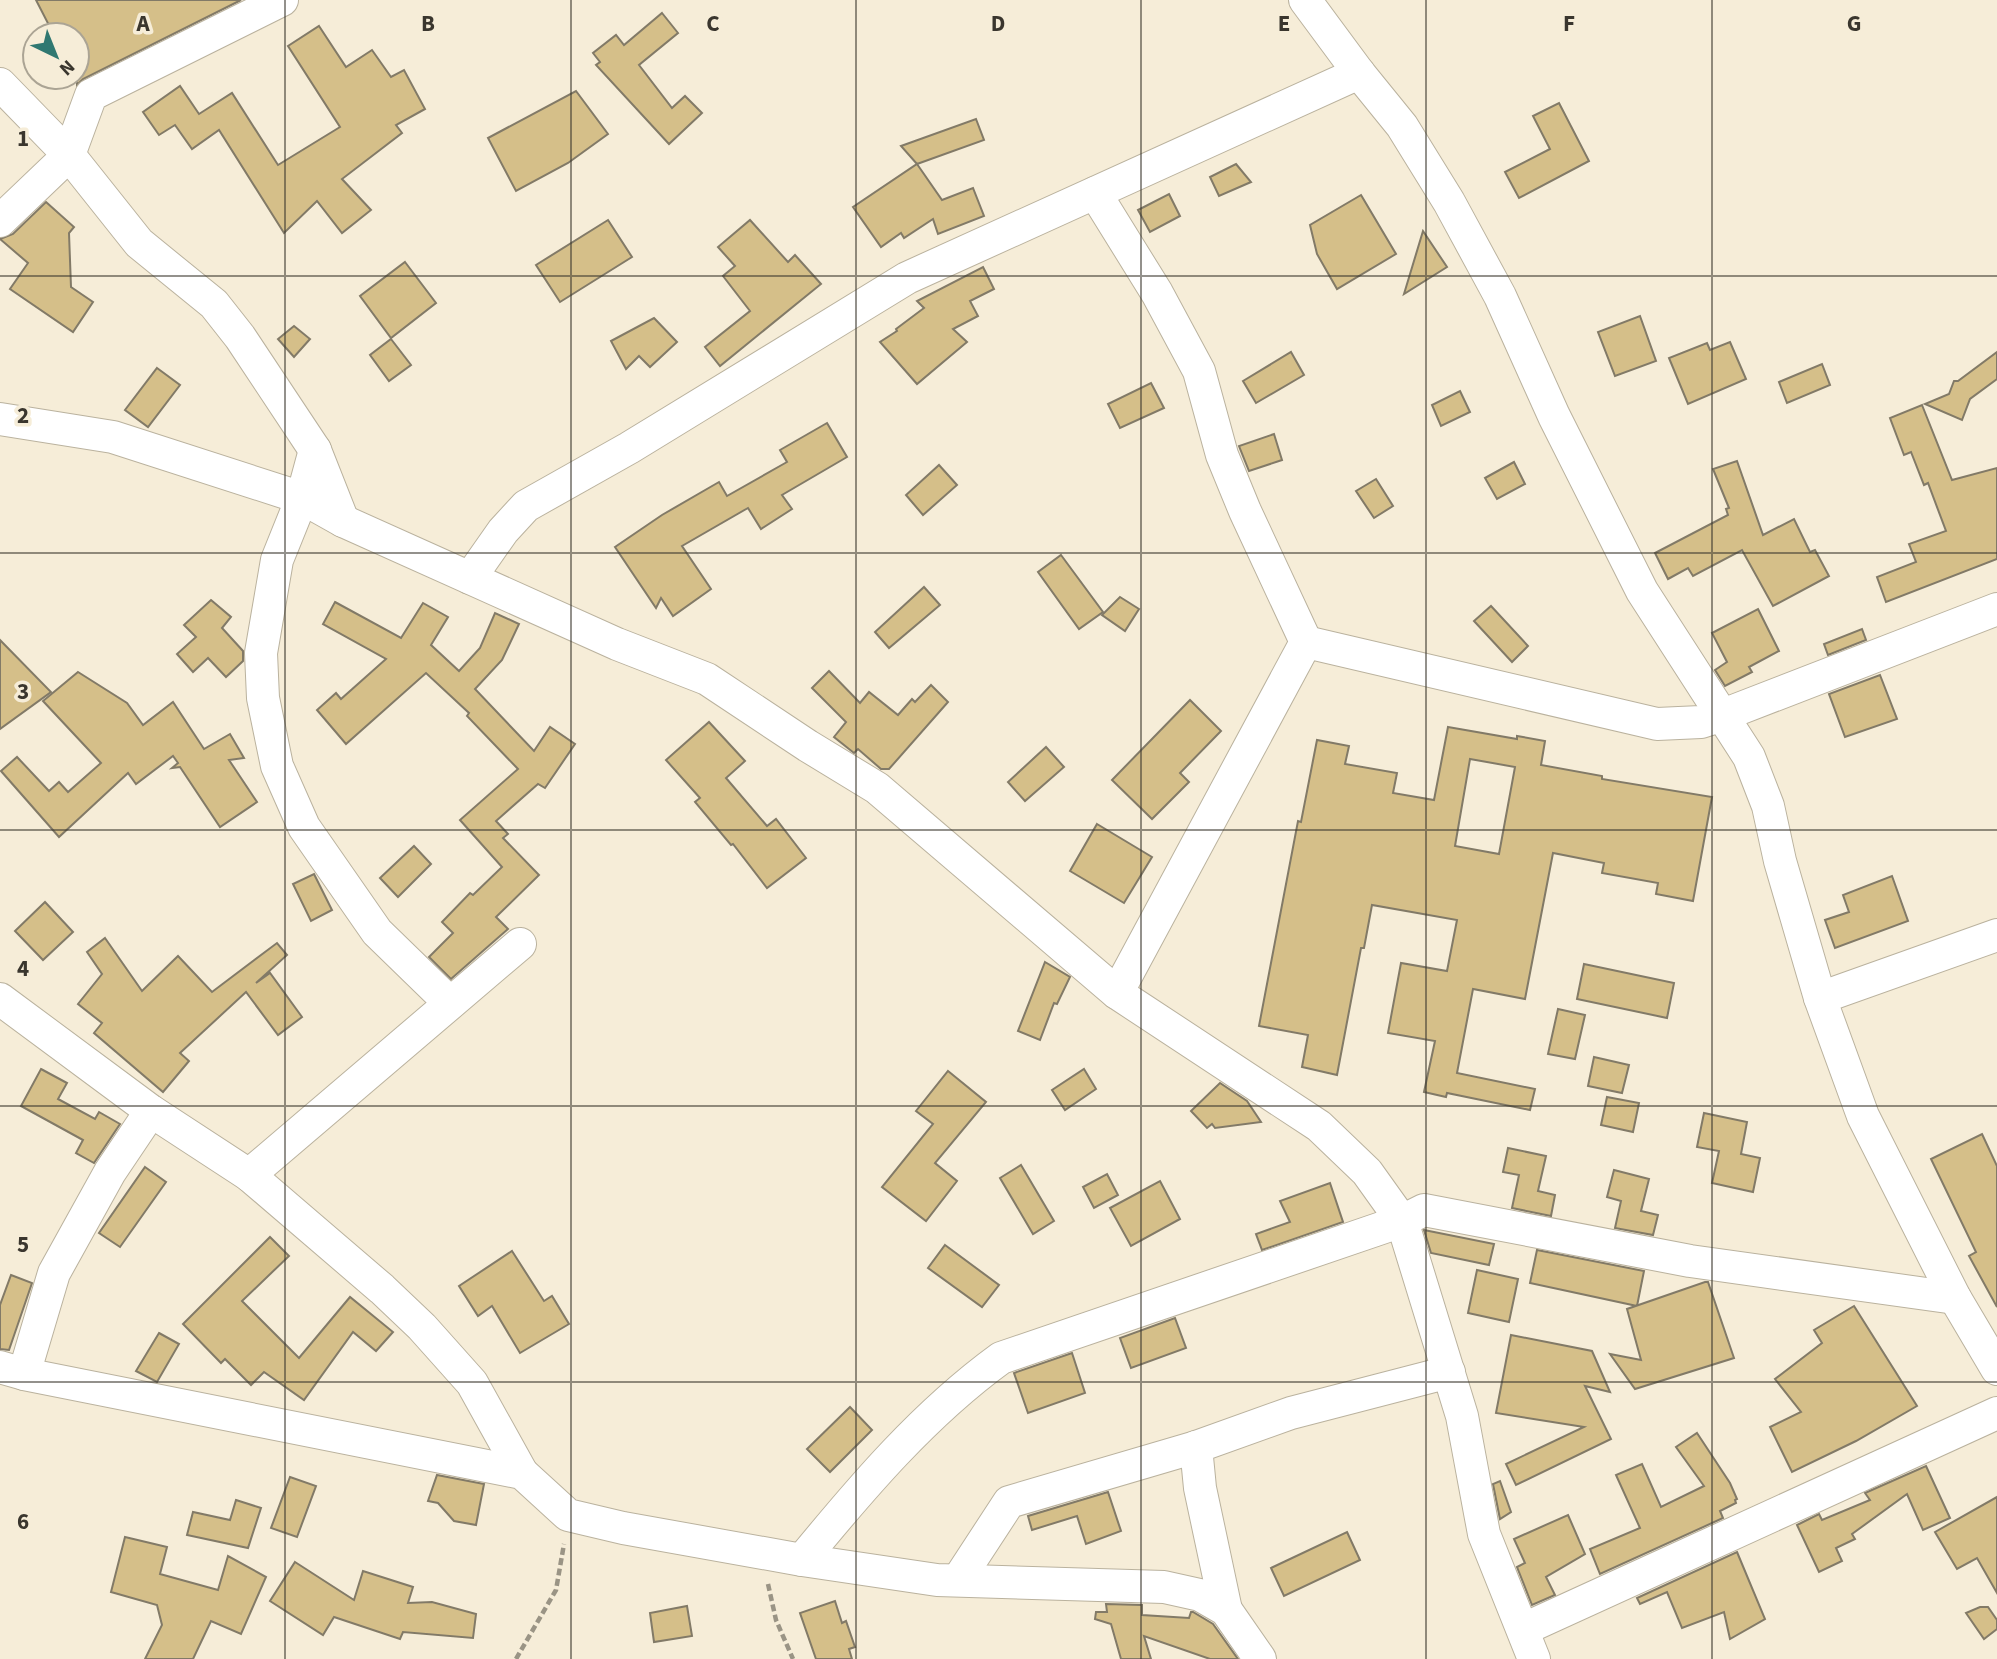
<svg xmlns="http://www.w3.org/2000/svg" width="1997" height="1659" viewBox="0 0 1997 1659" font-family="'Source Sans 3',sans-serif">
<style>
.building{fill:#d5bf89;stroke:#827a67;stroke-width:2;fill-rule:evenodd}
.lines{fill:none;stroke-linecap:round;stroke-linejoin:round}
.minor-casing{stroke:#bab29e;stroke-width:34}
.path{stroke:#9a9485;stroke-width:4.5;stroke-dasharray:7 3.5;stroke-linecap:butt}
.minor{stroke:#fff;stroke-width:32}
.grid{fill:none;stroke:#3a362e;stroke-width:2;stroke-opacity:0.55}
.grid-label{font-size:23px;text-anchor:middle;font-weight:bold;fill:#3a362e;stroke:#f6edd8;stroke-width:7;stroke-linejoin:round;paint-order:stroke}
</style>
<rect width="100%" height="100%" fill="#f6edd8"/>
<g class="building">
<path d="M 36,0 L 241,0 L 83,79 L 77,85 L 77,35 L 54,35 Z"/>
<path d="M 662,13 L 678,33 L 639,65 L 672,108 L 685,96 L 702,113 L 669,144 L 596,65 L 600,62 L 593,53 L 616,35 L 624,45 Z"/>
<path d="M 319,26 L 346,67 L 372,50 L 391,77 L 404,70 L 425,109 L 396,125 L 402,133 L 342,179 L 371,210 L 342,233 L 317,201 L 284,233 L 219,130 L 192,149 L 175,125 L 159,135 L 143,112 L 180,86 L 199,114 L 232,93 L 278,165 L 340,127 L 288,46 Z"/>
<path d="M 576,91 L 608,134 L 568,163 L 516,191 L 488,138 Z"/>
<path d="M 1559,103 L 1589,161 L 1519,198 L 1505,172 L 1550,149 L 1533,116 Z"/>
<path d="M 976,119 L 984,140 L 917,164 L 901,146 Z"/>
<path d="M 917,164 L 942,200 L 973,188 L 984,216 L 938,234 L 933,219 L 904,238 L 901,233 L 881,247 L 853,207 Z"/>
<path d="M 1236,164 L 1251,182 L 1219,196 L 1210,177 Z"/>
<path d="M 1169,194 L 1180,216 L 1150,232 L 1138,210 Z"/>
<path d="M 1361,195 L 1396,254 L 1337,289 L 1317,254 L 1310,225 Z"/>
<path d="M 46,202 L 74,227 L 69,233 L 71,287 L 93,302 L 73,332 L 10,289 L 28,263 L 0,239 L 13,234 Z"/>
<path d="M 608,220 L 632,257 L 560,302 L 536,265 Z"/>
<path d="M 750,220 L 788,262 L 795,255 L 821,284 L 720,366 L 705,347 L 750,311 L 723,276 L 735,266 L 718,247 Z"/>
<path d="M 1423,231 L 1447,267 L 1404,294 Z"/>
<path d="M 405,262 L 436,303 L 391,338 L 360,296 Z"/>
<path d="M 983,267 L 994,289 L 970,301 L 978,316 L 953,329 L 967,342 L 917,384 L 880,342 L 897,331 L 896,329 L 924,308 L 917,301 Z"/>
<path d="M 1640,316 L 1656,361 L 1615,376 L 1598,332 Z"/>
<path d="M 654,318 L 677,342 L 650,367 L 639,356 L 626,369 L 611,341 Z"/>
<path d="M 294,326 L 310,339 L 294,357 L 278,339 Z"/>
<path d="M 391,339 L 411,365 L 389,381 L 370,355 Z"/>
<path d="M 1730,342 L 1746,379 L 1688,404 L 1669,358 L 1707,343 L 1710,350 Z"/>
<path d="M 1291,352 L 1304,375 L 1256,403 L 1243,381 Z"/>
<path d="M 1997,352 L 1997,379 L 1970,399 L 1962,420 L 1925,404 L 1949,394 L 1954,381 L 1958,381 Z"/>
<path d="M 1822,364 L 1830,385 L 1787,403 L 1779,382 Z"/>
<path d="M 157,368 L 180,385 L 148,427 L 125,410 Z"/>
<path d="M 1151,383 L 1164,408 L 1120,428 L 1108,404 Z"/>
<path d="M 1460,391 L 1470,412 L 1441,426 L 1432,405 Z"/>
<path d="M 1922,405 L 1952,480 L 1997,468 L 1997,559 L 1886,602 L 1877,577 L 1916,562 L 1909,544 L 1946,531 L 1928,483 L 1924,485 L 1911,452 L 1904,455 L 1890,418 Z"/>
<path d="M 827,423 L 847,457 L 782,495 L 792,509 L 761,529 L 748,508 L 682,546 L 711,589 L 673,616 L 661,598 L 656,608 L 615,547 L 662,515 L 719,482 L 727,496 L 787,462 L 780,450 Z"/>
<path d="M 1274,434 L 1282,460 L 1249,471 L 1239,446 Z"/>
<path d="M 1737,461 L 1763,535 L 1794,519 L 1810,552 L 1815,550 L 1829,576 L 1773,606 L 1742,550 L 1693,576 L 1688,568 L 1668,579 L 1655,553 L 1728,515 L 1726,509 L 1729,508 L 1713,469 Z"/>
<path d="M 1514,462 L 1525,484 L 1497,499 L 1485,478 Z"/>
<path d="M 939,465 L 957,485 L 923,515 L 906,495 Z"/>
<path d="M 1376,479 L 1393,506 L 1374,518 L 1356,491 Z"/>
<path d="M 1061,555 L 1103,612 L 1079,629 L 1038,572 Z"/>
<path d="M 924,587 L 940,605 L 889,648 L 875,632 Z"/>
<path d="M 1120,597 L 1139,609 L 1125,631 L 1102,615 Z"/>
<path d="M 211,600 L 231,617 L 222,628 L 243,651 L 243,661 L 226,677 L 208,658 L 193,672 L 177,654 L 196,637 L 184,625 Z"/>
<path d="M 335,602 L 401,638 L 423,603 L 448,617 L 431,645 L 459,671 L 480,648 L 495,613 L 519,624 L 502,660 L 475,689 L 534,751 L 550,727 L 575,744 L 545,788 L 538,784 L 496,821 L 508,834 L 503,838 L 539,875 L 496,917 L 508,929 L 451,979 L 429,957 L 453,933 L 442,922 L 470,893 L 473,895 L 502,867 L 460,820 L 518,769 L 467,716 L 469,713 L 426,673 L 346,744 L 317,710 L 336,693 L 341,699 L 386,659 L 323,624 Z"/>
<path d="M 1491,606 L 1528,646 L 1512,662 L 1474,621 Z"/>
<path d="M 1758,609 L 1779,651 L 1749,667 L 1752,672 L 1725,686 L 1715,670 L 1727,662 L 1712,633 Z"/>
<path d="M 1862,629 L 1866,640 L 1828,655 L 1824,644 Z"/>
<path d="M 0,640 L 51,692 L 0,729 Z"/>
<path d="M 829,671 L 860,703 L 869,692 L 898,715 L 912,699 L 915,702 L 931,685 L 948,702 L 889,769 L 881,769 L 858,749 L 854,753 L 834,737 L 846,722 L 812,688 Z"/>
<path d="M 78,672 L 127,703 L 143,725 L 173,702 L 204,749 L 230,734 L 244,758 L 229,760 L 257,802 L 220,827 L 180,767 L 172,768 L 178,763 L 173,756 L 136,784 L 128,773 L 59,837 L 1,771 L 17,757 L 49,791 L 59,782 L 68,792 L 101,763 L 43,701 Z"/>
<path d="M 1880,675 L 1897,719 L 1845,737 L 1829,694 Z"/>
<path d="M 1190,700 L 1221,731 L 1180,773 L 1189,782 L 1152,819 L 1112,780 Z"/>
<path d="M 709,722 L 745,761 L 726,778 L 767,826 L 776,819 L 806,858 L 767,888 L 733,844 L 731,845 L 695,802 L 700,798 L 666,760 Z"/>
<path d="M 1448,727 L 1517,739 L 1517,736 L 1545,741 L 1541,765 L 1602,776 L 1602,779 L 1712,797 L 1693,901 L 1656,894 L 1658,883 L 1602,873 L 1604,863 L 1553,853 L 1525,999 L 1473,989 L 1457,1073 L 1535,1089 L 1530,1110 L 1447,1093 L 1446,1097 L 1424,1092 L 1435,1041 L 1388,1033 L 1401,963 L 1447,971 L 1457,920 L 1372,905 L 1364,948 L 1361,948 L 1337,1075 L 1302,1067 L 1308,1035 L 1259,1026 L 1298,821 L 1301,822 L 1317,740 L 1349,746 L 1345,764 L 1397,773 L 1393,793 L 1434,800 ZM 1470,759 L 1515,767 L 1499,854 L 1455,846 Z"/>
<path d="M 1046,747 L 1064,767 L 1025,801 L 1008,782 Z"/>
<path d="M 1097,824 L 1152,857 L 1124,903 L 1070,871 Z"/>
<path d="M 414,846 L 431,864 L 398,897 L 380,878 Z"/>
<path d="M 314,874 L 332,910 L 311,921 L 293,884 Z"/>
<path d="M 1892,876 L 1908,921 L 1835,948 L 1825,920 L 1849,912 L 1843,895 Z"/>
<path d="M 45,902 L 73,932 L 43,960 L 15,931 Z"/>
<path d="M 105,938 L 142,991 L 178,956 L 212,992 L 277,943 L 287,955 L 256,983 L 270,973 L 302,1017 L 278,1035 L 246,992 L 180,1053 L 189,1061 L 163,1092 L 94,1033 L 102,1023 L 78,1004 L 102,974 L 87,952 Z"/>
<path d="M 1045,962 L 1070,977 L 1057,1004 L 1054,1003 L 1040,1040 L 1018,1031 Z"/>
<path d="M 1584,964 L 1674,983 L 1667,1018 L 1577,999 Z"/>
<path d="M 1558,1009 L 1585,1015 L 1575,1059 L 1548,1054 Z"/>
<path d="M 1594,1057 L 1629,1065 L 1622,1093 L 1588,1086 Z"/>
<path d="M 41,1069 L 67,1083 L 58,1099 L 95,1119 L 99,1112 L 120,1124 L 94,1163 L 76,1153 L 83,1140 L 21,1106 Z"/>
<path d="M 1084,1069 L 1096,1089 L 1065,1110 L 1052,1090 Z"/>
<path d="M 948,1071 L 986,1102 L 935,1163 L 957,1181 L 926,1221 L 882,1187 L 933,1124 L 916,1111 Z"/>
<path d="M 1220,1083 L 1247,1101 L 1261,1122 L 1215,1128 L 1212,1124 L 1207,1128 L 1191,1111 Z"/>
<path d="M 1607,1097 L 1639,1103 L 1633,1132 L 1601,1125 Z"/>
<path d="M 1704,1113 L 1747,1122 L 1741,1154 L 1760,1158 L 1753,1192 L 1712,1183 L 1719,1151 L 1697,1147 Z"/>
<path d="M 1982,1134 L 1997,1166 L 1997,1307 L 1969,1256 L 1976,1252 L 1931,1159 Z"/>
<path d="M 1508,1148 L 1546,1156 L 1538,1191 L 1555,1195 L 1551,1216 L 1512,1208 L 1519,1175 L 1503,1172 Z"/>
<path d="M 1021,1165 L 1054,1221 L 1033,1234 L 1000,1178 Z"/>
<path d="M 145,1167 L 166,1182 L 120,1247 L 99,1233 Z"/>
<path d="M 1614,1170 L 1649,1179 L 1641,1211 L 1658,1215 L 1653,1235 L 1615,1228 L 1621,1201 L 1607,1197 Z"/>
<path d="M 1107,1174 L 1118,1195 L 1094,1208 L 1083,1187 Z"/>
<path d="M 1160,1181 L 1180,1219 L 1131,1246 L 1110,1208 Z"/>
<path d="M 1330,1183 L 1343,1222 L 1262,1250 L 1256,1234 L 1290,1222 L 1280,1201 Z"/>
<path d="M 1424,1230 L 1494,1244 L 1489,1265 L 1431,1253 Z"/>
<path d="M 270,1237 L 289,1256 L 242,1301 L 299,1358 L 350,1297 L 393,1332 L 376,1351 L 353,1332 L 304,1400 L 264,1372 L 251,1385 L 225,1359 L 221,1363 L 183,1324 Z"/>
<path d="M 945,1245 L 999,1285 L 982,1307 L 928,1268 Z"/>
<path d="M 1537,1250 L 1644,1271 L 1637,1306 L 1530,1283 Z"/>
<path d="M 512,1251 L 544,1301 L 552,1296 L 569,1324 L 520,1353 L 492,1306 L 478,1316 L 459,1286 Z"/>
<path d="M 1477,1270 L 1518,1279 L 1509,1322 L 1468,1313 Z"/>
<path d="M 11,1275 L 32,1283 L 9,1350 L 0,1349 L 0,1305 Z"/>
<path d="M 1705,1282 L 1708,1282 L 1734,1358 L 1635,1389 L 1610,1354 L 1641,1360 L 1627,1309 Z"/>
<path d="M 1854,1306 L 1917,1406 L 1856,1441 L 1792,1472 L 1770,1427 L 1801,1412 L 1775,1379 L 1822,1343 L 1814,1330 Z"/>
<path d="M 1175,1318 L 1186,1348 L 1131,1368 L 1120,1338 Z"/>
<path d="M 159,1333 L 179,1344 L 157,1382 L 136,1371 Z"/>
<path d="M 1511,1335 L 1592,1351 L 1610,1392 L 1585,1386 L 1611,1439 L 1516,1485 L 1506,1464 L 1584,1427 L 1496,1413 Z"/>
<path d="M 1072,1353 L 1085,1393 L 1028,1413 L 1014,1373 Z"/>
<path d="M 850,1407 L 872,1430 L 830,1472 L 807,1449 Z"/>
<path d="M 1697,1433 L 1730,1483 L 1737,1499 L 1735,1500 L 1736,1503 L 1720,1511 L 1723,1518 L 1600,1574 L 1590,1549 L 1640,1528 L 1616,1475 L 1642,1464 L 1661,1507 L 1704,1486 L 1676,1447 Z"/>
<path d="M 1926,1466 L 1950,1518 L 1923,1530 L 1907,1494 L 1852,1534 L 1855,1539 L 1836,1548 L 1842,1561 L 1819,1572 L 1797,1525 L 1819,1514 L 1822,1520 L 1870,1500 L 1865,1493 Z"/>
<path d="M 437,1475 L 484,1484 L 476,1525 L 454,1521 L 438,1503 L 428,1501 Z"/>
<path d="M 290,1477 L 316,1486 L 297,1537 L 271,1528 Z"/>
<path d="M 1500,1481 L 1511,1512 L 1500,1519 L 1493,1484 Z"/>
<path d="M 1108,1492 L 1121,1531 L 1086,1544 L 1077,1516 L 1032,1530 L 1028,1516 Z"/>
<path d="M 1997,1497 L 1997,1593 L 1977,1558 L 1957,1569 L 1935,1532 Z"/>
<path d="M 236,1500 L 261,1508 L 248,1548 L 187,1535 L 193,1512 L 230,1520 Z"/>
<path d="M 1568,1515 L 1585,1554 L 1546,1577 L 1555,1595 L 1532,1605 L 1517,1567 L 1525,1563 L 1514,1539 Z"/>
<path d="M 1347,1532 L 1360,1560 L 1284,1596 L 1271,1568 Z"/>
<path d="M 125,1537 L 167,1547 L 160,1574 L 218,1590 L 228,1556 L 266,1577 L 241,1634 L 211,1621 L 193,1659 L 145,1659 L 162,1625 L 157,1605 L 111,1592 Z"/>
<path d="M 1737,1552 L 1765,1619 L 1730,1639 L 1724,1612 L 1682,1628 L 1667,1592 L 1640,1604 L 1637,1598 Z"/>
<path d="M 295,1562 L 354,1600 L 363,1571 L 413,1587 L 408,1603 L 432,1602 L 476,1614 L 473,1638 L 403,1632 L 400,1639 L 334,1617 L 323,1635 L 270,1601 Z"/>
<path d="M 835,1601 L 842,1623 L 846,1621 L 855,1647 L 849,1649 L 852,1659 L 816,1659 L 800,1613 Z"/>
<path d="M 1106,1604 L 1142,1605 L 1142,1615 L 1189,1618 L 1191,1612 L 1193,1612 L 1213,1624 L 1238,1659 L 1210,1659 L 1144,1636 L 1151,1659 L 1121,1659 L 1111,1624 L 1095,1619 L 1096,1612 L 1107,1612 Z"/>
<path d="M 687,1606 L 692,1636 L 654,1642 L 650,1613 Z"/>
<path d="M 1980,1607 L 1988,1607 L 1997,1620 L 1997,1629 L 1984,1639 L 1966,1613 Z"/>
</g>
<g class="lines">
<defs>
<g id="minor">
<path d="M 1305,0 L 1359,73 L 1402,126 L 1449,202 L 1500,296 L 1554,416 L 1642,591 L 1749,757 L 1768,806 L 1780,861 L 1820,998 L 1863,1116 L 1955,1298 L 1997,1369"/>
<path d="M 0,84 L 69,155 L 139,243 L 214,304 L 240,337 L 315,450 L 343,521"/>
<path d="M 1095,193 L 1157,293 L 1199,371 L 1222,455 L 1245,511 L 1306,642"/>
<path d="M 0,221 L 69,155 L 91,95 L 282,0"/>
<path d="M 0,419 L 113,437 L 302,498 L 343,521 L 617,644 L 707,679 L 808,746 L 877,788 L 1117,993 L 1319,1126 L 1367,1172 L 1402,1221 L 1462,1416 L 1484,1534 L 1534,1659"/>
<path d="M 315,450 L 302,498 L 277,560 L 261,653 L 263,698 L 277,766 L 304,827 L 377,932 L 450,1003"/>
<path d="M 470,578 L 503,531 L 526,506 L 629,448 L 907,278 L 1359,73"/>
<path d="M 1306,642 L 1657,724 L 1701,722 L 1723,715 L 1997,609"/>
<path d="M 1117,993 L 1306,642"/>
<path d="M 1820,998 L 1997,935"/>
<path d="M 0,999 L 151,1111 L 249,1175 L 382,1289 L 422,1327 L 472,1383 L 522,1473"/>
<path d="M 249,1175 L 520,944"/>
<path d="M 0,1367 L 24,1374 L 522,1473 L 568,1515 L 623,1528 L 802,1560 L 937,1580 L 1164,1587 L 1200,1595 L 1226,1610 L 1260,1659"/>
<path d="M 24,1374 L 54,1273 L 110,1172 L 151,1111"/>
<path d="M 1196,1447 L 1200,1488 L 1226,1610"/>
<path d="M 802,1560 C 862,1487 924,1414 1001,1358 L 1402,1221 L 1424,1210 L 1690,1261 L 1955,1298"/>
<path d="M 958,1580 L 1009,1502 L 1196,1447 L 1291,1413 L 1449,1372"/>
<path d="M 1524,1629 L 1997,1413"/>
</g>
</defs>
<use href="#minor" class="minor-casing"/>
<g class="path">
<path d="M 768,1584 L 776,1620 L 793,1659"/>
<path d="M 516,1659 L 556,1590 L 564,1544"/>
</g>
<use href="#minor" class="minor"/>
</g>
<path class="grid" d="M 285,0 L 285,1659M 571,0 L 571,1659M 856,0 L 856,1659M 1141,0 L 1141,1659M 1426,0 L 1426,1659M 1712,0 L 1712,1659M 0,276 L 1997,276M 0,553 L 1997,553M 0,830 L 1997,830M 0,1106 L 1997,1106M 0,1382 L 1997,1382"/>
<g class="grid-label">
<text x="143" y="31">A</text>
<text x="428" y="31">B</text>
<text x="713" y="31">C</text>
<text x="998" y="31">D</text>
<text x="1284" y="31">E</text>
<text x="1569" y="31">F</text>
<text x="1854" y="31">G</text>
<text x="23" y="146">1</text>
<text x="23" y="423">2</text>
<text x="23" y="699">3</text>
<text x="23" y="976">4</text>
<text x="23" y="1252">5</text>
<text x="23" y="1529">6</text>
</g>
<g transform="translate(56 56) rotate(137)"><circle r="33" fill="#f6edd8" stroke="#aba494" stroke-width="2"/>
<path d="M0-5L12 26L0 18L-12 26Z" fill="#307871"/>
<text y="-10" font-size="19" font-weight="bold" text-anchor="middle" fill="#3a362e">N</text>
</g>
</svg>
